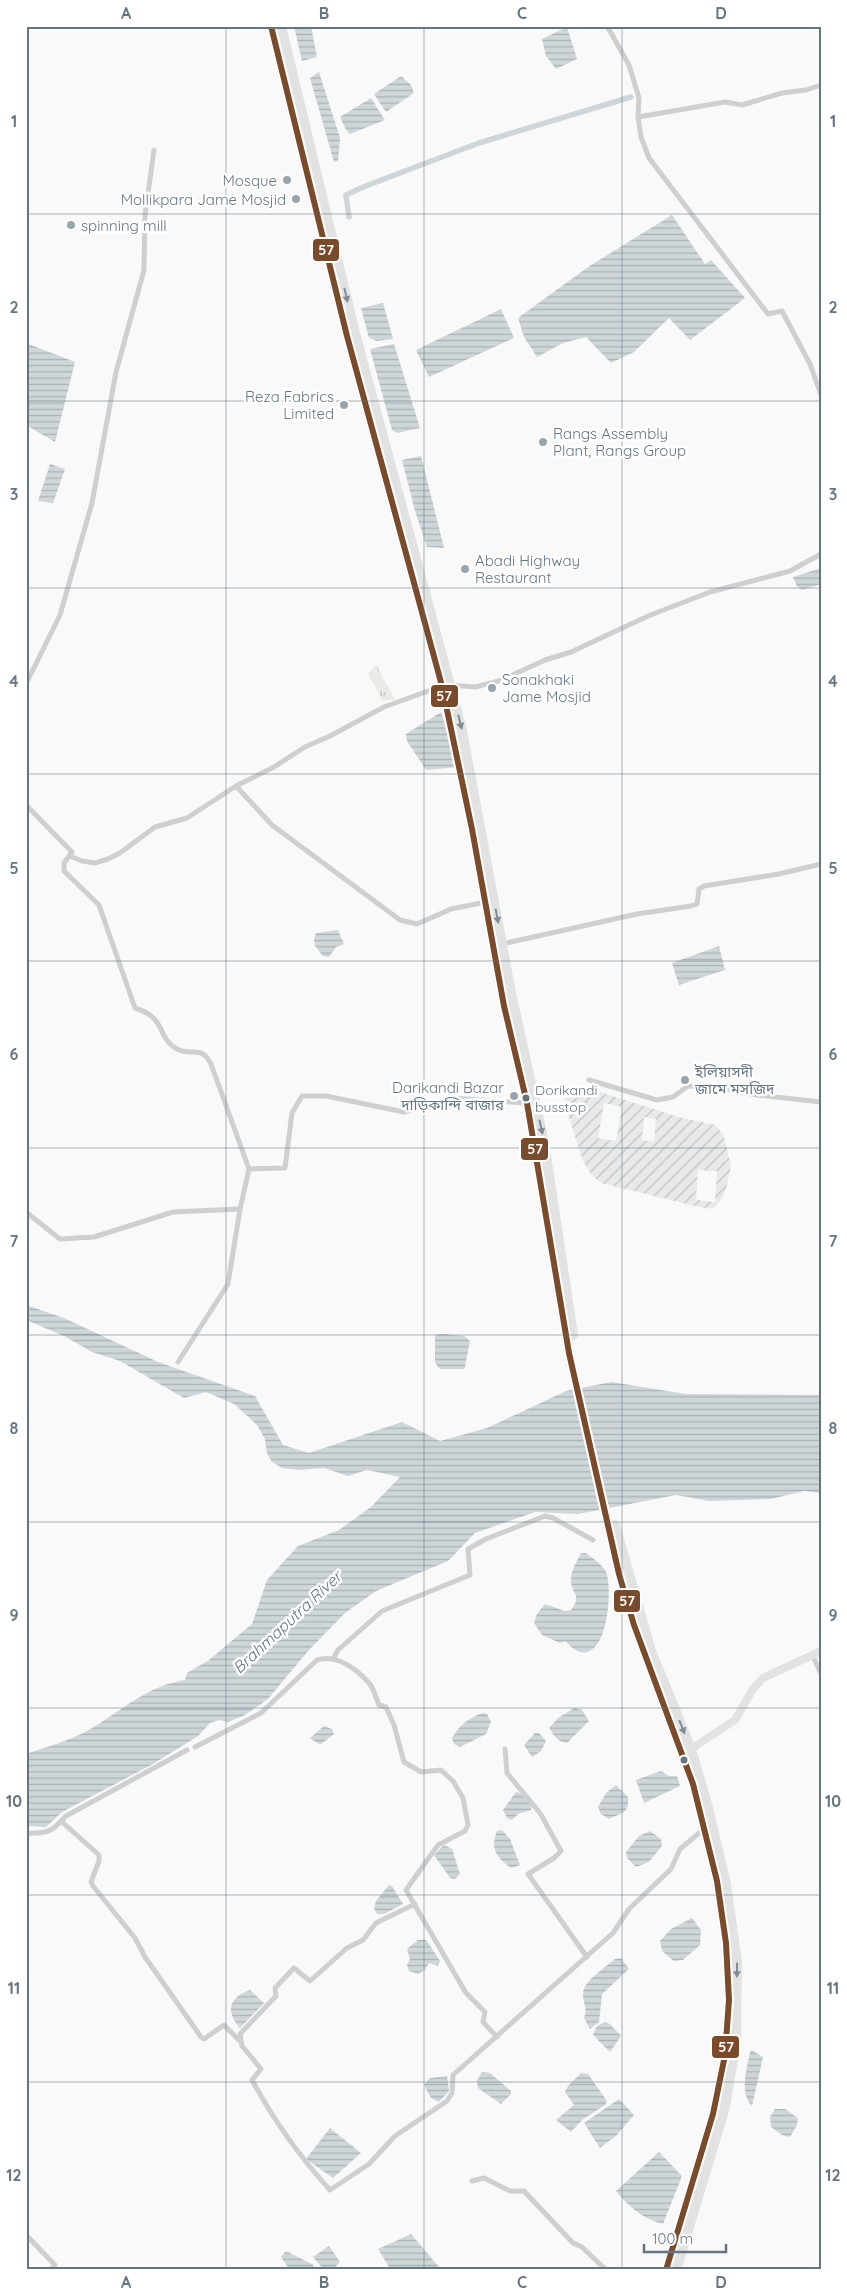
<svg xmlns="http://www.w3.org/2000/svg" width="847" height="2296" viewBox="0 0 847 2296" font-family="Quicksand,'Noto Sans Bengali',sans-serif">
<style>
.industrial{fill:url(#industrial-furrows);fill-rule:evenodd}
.park{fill:url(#park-tufts)}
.water{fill:url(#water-rules)}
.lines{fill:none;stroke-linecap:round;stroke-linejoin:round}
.canal{stroke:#ced6d9;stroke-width:5.5}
.street{stroke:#cecfd0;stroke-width:5}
.secondary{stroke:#e1e2e2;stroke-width:8}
.highway{stroke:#e1e2e2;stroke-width:10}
.bus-1-casing{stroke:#fff;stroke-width:10}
.bus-1{stroke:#7a4b2a;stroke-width:6}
.oneway{fill:#7e8c96}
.grid{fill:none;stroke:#657683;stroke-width:1;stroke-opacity:0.55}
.poi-dot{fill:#99a4ac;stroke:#fff;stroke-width:2}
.bus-dot{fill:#657683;stroke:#fff;stroke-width:2}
.labels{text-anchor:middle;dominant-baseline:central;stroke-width:5;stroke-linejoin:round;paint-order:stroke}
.bus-label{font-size:14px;fill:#657683;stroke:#fff;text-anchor:start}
.poi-label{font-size:15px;fill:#657683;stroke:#fff;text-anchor:start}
.water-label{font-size:16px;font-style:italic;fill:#60757c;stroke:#fff}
.line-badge{stroke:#fff;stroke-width:2}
.badge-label{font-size:14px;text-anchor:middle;font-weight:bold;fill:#fff}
.neatline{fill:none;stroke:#657683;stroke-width:2}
.grid-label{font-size:16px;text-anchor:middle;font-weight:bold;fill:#657683}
</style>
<defs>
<pattern id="industrial-furrows" width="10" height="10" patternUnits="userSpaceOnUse" patternTransform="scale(1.25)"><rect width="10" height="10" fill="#e8e9e9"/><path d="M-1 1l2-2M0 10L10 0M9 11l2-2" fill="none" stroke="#c0c1c2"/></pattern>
<pattern id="park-tufts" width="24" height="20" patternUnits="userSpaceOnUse" patternTransform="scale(1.25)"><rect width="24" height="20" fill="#e8ebe6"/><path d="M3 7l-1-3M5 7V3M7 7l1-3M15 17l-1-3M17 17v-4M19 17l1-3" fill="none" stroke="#c0c3c0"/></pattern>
<pattern id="water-rules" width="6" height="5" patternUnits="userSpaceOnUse" patternTransform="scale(1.25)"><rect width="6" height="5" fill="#ced6d9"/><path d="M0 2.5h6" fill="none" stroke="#abb2b5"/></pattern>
</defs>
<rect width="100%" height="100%" fill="#f9f9f9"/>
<path class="industrial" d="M 581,1086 L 679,1117 L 715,1125 L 723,1134 L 731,1165 L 727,1186 L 721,1200 L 713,1209 L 699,1207 L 601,1183 L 591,1174 L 583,1161 L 567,1111 L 565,1100 L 569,1092 ZM 604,1103 L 622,1107 L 616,1141 L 598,1138 ZM 644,1117 L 656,1119 L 654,1142 L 642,1140 ZM 698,1170 L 717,1171 L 715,1202 L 696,1200 Z"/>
<path class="park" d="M 376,665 L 395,699 L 383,701 L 368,674 Z"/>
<g class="water">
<path d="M 294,26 L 311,26 L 317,57 L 302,61 Z"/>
<path d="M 567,27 L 577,59 L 556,69 L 546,56 L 542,39 Z"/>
<path d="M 319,72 L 340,138 L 338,161 L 334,162 L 310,78 Z"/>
<path d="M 401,76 L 411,85 L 414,93 L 386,112 L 374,94 Z"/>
<path d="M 371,98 L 385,120 L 350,134 L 346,130 L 340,117 Z"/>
<path d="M 672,215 L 705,264 L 711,260 L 745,298 L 690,340 L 669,318 L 634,352 L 611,363 L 586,337 L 563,343 L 537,357 L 524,337 L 518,318 L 588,267 Z"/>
<path d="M 383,303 L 393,339 L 377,341 L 369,338 L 361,308 Z"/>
<path d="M 501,309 L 514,338 L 429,377 L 416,350 Z"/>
<path d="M 26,343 L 75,362 L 55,442 L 26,425 Z"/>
<path d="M 394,344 L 420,428 L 397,433 L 392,430 L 370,349 Z"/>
<path d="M 421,456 L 444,548 L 427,547 L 415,511 L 402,460 Z"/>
<path d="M 50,464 L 65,469 L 53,503 L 38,501 Z"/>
<path d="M 821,568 L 821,584 L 802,590 L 797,586 L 793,577 Z"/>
<path d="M 441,712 L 458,767 L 426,770 L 407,741 L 406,734 Z"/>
<path d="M 338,930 L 344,944 L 336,947 L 329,957 L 323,956 L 315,946 L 314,940 L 316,933 Z"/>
<path d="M 719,946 L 725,970 L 679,985 L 672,963 Z"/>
<path d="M 26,1305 L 64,1318 L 158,1362 L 255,1396 L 283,1445 L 309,1453 L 402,1422 L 440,1441 L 487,1428 L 566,1391 L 611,1382 L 686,1394 L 821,1395 L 821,1493 L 804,1491 L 771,1499 L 709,1501 L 676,1495 L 578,1514 L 535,1512 L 475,1533 L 448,1561 L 376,1591 L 345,1613 L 308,1651 L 268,1699 L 245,1715 L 228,1722 L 219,1720 L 210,1723 L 198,1736 L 153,1764 L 62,1812 L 46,1827 L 26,1826 L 26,1754 C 46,1747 69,1741 87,1731 C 117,1714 148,1685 185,1680 L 187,1673 L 209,1660 L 252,1624 L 267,1580 L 298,1546 L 339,1530 L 371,1507 L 400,1477 L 367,1470 L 348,1476 L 324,1468 L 299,1470 L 282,1468 L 272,1462 L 267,1453 L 265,1439 L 257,1425 L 234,1404 L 206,1392 L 184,1398 L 120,1361 L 92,1352 L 64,1336 L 26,1320 Z"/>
<path d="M 442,1334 L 464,1336 L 470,1341 L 465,1367 L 463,1369 L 440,1369 L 435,1363 L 435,1338 L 436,1335 Z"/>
<path d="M 581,1553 L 586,1553 C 592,1558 602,1564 606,1572 C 613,1588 608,1658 581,1652 C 575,1651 569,1645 565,1641 L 560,1643 L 542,1635 L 534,1623 L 537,1614 L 545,1604 L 565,1611 L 571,1610 C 583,1594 571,1595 571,1580 C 571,1570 577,1561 581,1553 Z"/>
<path d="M 574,1708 L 582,1710 L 589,1721 L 567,1743 C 557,1742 554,1735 549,1728 L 558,1718 Z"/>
<path d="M 483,1713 L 487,1714 L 491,1722 L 486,1734 L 460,1747 L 454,1744 L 452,1738 C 459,1726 469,1717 483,1713 Z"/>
<path d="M 324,1726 L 332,1729 L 334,1734 L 320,1745 L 310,1738 Z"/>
<path d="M 535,1733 L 539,1733 L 546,1741 L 541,1751 L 532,1757 L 524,1745 Z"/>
<path d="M 661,1771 L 669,1776 L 677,1776 L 680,1786 L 644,1803 L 636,1780 Z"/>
<path d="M 616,1785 L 628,1797 C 629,1815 622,1812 609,1819 L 601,1814 L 598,1807 L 606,1793 Z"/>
<path d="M 516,1792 L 523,1794 L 532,1805 L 531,1810 L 518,1814 L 512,1820 L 507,1818 L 503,1810 Z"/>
<path d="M 502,1830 L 510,1839 L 520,1865 L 511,1868 C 496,1858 490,1848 497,1831 Z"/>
<path d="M 650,1831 L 661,1839 L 662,1846 L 649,1862 L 636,1867 L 627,1858 L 626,1852 L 639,1836 Z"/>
<path d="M 444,1845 L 452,1849 L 460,1874 L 455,1879 L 450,1878 L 434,1855 Z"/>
<path d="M 389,1885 L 392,1886 L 403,1904 L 384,1914 L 377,1914 L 374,1908 L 376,1901 Z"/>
<path d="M 692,1918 L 701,1930 L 700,1945 L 683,1960 L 674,1961 L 662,1951 L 660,1941 L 671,1929 Z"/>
<path d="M 418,1940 L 426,1940 C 428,1942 438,1958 440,1961 L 438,1966 L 429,1963 L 425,1970 L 418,1974 L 409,1971 L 407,1965 L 410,1959 L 407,1949 Z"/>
<path d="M 621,1958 L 629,1969 L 602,1994 L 599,2022 L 590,2029 L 584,2018 C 588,2009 583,2003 583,1994 C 583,1981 606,1967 615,1959 Z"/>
<path d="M 250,1990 L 264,2003 L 240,2028 C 225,2012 229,1997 250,1990 Z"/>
<path d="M 605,2022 L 610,2024 L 621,2036 L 610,2052 L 593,2035 L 597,2026 Z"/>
<path d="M 752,2050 L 763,2057 L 752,2106 C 739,2093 747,2068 750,2052 Z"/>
<path d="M 482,2072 L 490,2073 L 511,2091 L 511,2094 L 501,2104 L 478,2088 L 477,2081 Z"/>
<path d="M 581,2073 L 588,2074 L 607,2101 L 605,2105 L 582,2120 L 571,2132 L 556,2120 L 574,2105 L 565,2092 L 568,2086 Z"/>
<path d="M 447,2076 L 449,2091 L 439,2102 L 431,2098 L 424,2085 L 430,2078 Z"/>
<path d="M 619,2099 L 634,2115 L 617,2135 L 600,2148 L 584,2123 Z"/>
<path d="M 775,2109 L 785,2109 L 798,2118 L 797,2125 L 790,2137 L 782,2135 L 771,2127 L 770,2117 Z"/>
<path d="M 330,2128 L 361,2153 L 333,2178 L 306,2159 Z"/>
<path d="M 659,2152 L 682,2176 L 663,2224 C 643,2219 629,2207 616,2191 Z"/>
<path d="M 411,2234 L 439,2267 L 441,2270 L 391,2270 L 378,2249 Z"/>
<path d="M 329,2246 L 340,2262 L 332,2270 L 324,2270 L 313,2257 Z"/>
<path d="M 286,2251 L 312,2264 L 316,2270 L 290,2270 L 281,2257 Z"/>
</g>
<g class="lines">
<path class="canal" d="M 349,217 L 346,195 L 363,187 L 479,143 L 631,97"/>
<g class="street">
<path d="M 607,26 L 629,65 L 639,98 L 638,117 L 641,137 L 649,158 L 768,314 L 782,311 L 810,364 L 821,395"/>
<path d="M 638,117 L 725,102 L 742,105 L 782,93 L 806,90 L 821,85"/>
<path d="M 26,684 L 60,615 L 92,503 L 116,372 L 144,270 L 145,215 L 154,150"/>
<path d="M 450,685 L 475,687 L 499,681 L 545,660 L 571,652 L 648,616 L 710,592 L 790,571 L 821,554"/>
<path d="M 236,786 L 272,825 L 400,920 L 417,924 L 451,909 L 486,902"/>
<path d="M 26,805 L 72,852 L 64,863 L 64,871 L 99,905 L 135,1008 C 167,1018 156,1035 175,1048 C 192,1058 200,1043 211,1064 L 249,1169 L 240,1209 L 228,1284 L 178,1362"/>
<path d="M 70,856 L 82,861 L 95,863 L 108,859 L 120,853 L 155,827 L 187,818 L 236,786 L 274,767 L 305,747 L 330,736 L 384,707 L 442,686"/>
<path d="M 502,944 L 637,914 L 691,906 L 697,904 L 699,889 L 704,886 L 779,874 L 821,864"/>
<path d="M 589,1080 L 657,1100 L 673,1097 L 688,1086 L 727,1089 L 749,1094 L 821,1102"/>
<path d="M 249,1169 L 285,1168 L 292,1113 L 302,1096 L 326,1096 L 404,1112 L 452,1098 L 526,1103"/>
<path d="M 26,1212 L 60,1239 L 94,1237 L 173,1212 L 240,1209"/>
<path d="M 812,1654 L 821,1674"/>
<path d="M 333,1659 L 338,1650 L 382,1611 L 470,1575 L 468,1549 L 486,1539 L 545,1516 L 553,1518 L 593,1540"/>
<path d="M 195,1747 L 261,1713 L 317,1660 C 336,1654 357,1669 369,1683 C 374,1689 376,1698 379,1705 L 386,1707 L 394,1725 L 404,1762 L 421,1772 L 441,1770 L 453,1781 L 463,1798 L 468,1825 L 465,1831 L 438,1845 L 406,1890 L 466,1993 L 485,2012 L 483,2022 L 497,2037"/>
<path d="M 505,1749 L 507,1773 L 540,1813 L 561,1851 L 554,1858 L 528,1874 L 587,1957"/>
<path d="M 61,1821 L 99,1855 L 99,1861 L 91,1882 L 93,1886 L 135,1938 L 145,1957 L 201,2037 L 204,2039 L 224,2025 L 239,2040"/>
<path d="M 26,1833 C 47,1834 52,1832 66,1816 L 187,1750"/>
<path d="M 415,1904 L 376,1923 L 363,1940 L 347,1948 L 310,1981 L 294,1968 L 275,1988 L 276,1996 L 240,2034 L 242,2046 L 261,2069 L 252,2080 C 274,2121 299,2156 330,2190 L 369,2164 L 395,2136 L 447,2101 L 452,2093 L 453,2075 L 613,1933 L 629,1909 L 671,1869 L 680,1849 L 704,1829"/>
<path d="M 472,2181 L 484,2178 L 510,2191 L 524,2191 L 573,2243 L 582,2247 L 606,2270"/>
<path d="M 26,2235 L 55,2265 L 51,2270"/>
</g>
<path class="secondary" d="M 691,1749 L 735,1720 L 753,1689 L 763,1678 L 821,1651"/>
<g class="highway">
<path d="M 271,26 L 347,336 L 442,686 L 472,829 L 504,1006 L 527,1103 L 569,1353 L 619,1574 L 634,1625 L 693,1784 L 717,1881 L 726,1943 L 729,2000 L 725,2055 L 713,2114 L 666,2270"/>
<path d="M 281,26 L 355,333 L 461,726 L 511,993 L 544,1142 L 573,1335"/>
<path d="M 615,1525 L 651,1651 L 691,1749 L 708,1808 L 726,1884 L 737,1962 L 736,2041 L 725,2107 L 676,2270"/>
</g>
<defs>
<path id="bus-1" d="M 271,26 L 347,336 L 442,686 L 472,829 L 504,1006 L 527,1103 L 569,1353 L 619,1574 L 634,1625 L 693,1784 L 717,1881 L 726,1943 L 729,2000 L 725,2055 L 713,2114 L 666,2270"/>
</defs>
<use href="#bus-1" class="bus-1-casing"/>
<use href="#bus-1" class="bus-1"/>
</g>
<defs><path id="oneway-solid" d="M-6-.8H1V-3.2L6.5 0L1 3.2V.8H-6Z" transform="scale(1.25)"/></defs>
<g class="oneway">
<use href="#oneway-solid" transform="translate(346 295) rotate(77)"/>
<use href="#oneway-solid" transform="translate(460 722) rotate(76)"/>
<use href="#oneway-solid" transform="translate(497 916) rotate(79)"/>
<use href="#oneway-solid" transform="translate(541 1127) rotate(78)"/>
<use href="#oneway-solid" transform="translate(682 1727) rotate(68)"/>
<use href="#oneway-solid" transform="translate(737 1970) rotate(91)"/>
</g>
<path class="grid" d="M 226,26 L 226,2270M 424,26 L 424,2270M 622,26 L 622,2270M 26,214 L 821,214M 26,401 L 821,401M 26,588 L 821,588M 26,774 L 821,774M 26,961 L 821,961M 26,1148 L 821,1148M 26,1335 L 821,1335M 26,1522 L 821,1522M 26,1708 L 821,1708M 26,1895 L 821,1895M 26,2082 L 821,2082"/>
<g class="poi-dot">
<circle cx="287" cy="180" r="5"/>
<circle cx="296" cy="199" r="5"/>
<circle cx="71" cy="225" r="5"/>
<circle cx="344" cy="405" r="5"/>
<circle cx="543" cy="442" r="5"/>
<circle cx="465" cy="569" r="5"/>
<circle cx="492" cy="688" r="5"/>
<circle cx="685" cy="1080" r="5"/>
<circle cx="514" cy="1096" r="5"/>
</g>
<g class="bus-dot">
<circle cx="526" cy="1098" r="4.5"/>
<circle cx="684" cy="1760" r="4.5"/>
</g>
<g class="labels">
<g class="bus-label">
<text x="535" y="1090">Dorikandi<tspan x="535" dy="17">busstop</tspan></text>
</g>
<g class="poi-label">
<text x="277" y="180" text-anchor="end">Mosque</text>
<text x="286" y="199" text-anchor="end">Mollikpara Jame Mosjid</text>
<text x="81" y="225">spinning mill</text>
<text x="334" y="396" text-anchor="end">Reza Fabrics<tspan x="334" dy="17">Limited</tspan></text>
<text x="553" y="433">Rangs Assembly<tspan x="553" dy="17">Plant, Rangs Group</tspan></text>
<text x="475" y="560">Abadi Highway<tspan x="475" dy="17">Restaurant</tspan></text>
<text x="502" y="679">Sonakhaki<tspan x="502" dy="17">Jame Mosjid</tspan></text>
<text x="695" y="1071">ইলিয়াসদী<tspan x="695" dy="17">জামে মসজিদ</tspan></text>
<text x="504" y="1087" text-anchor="end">Darikandi Bazar<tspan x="504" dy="17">দাড়িকান্দি বাজার</tspan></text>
</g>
<g class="water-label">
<text transform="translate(287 1622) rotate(-43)">Brahmaputra River</text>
</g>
</g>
<g class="line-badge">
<rect x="312" y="238" width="28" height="24" rx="5" fill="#7a4b2a"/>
<rect x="430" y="684" width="29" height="24" rx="5" fill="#7a4b2a"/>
<rect x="520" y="1137" width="29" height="24" rx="5" fill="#7a4b2a"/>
<rect x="613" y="1589" width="28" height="24" rx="5" fill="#7a4b2a"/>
<rect x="711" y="2035" width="29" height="24" rx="5" fill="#7a4b2a"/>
</g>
<g class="badge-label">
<text x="326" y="255">57</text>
<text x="444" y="701">57</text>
<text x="535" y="1154">57</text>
<text x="627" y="1606">57</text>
<text x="726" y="2052">57</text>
</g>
<rect width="847" height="2296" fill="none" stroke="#ffffff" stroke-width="55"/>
<path d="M644 2244v8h82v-8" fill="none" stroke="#657683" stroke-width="2.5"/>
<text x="652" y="2244" font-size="15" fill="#657683" stroke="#ffffff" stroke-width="4" paint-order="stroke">100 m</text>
<rect x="28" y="28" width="792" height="2240" class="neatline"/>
<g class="grid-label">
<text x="126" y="19">A</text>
<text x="324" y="19">B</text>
<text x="522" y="19">C</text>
<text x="721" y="19">D</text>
<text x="14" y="127">1</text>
<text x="833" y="127">1</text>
<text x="14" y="313">2</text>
<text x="833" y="313">2</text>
<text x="14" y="500">3</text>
<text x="833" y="500">3</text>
<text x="14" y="687">4</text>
<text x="833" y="687">4</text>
<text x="14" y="874">5</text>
<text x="833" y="874">5</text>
<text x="14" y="1060">6</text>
<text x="833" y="1060">6</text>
<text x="14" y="1247">7</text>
<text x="833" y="1247">7</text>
<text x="14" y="1434">8</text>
<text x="833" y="1434">8</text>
<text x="14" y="1621">9</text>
<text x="833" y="1621">9</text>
<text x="14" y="1807">10</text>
<text x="833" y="1807">10</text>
<text x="14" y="1994">11</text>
<text x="833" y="1994">11</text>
<text x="14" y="2181">12</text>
<text x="833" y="2181">12</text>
<text x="126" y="2288">A</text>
<text x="324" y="2288">B</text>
<text x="522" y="2288">C</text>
<text x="721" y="2288">D</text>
</g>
</svg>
